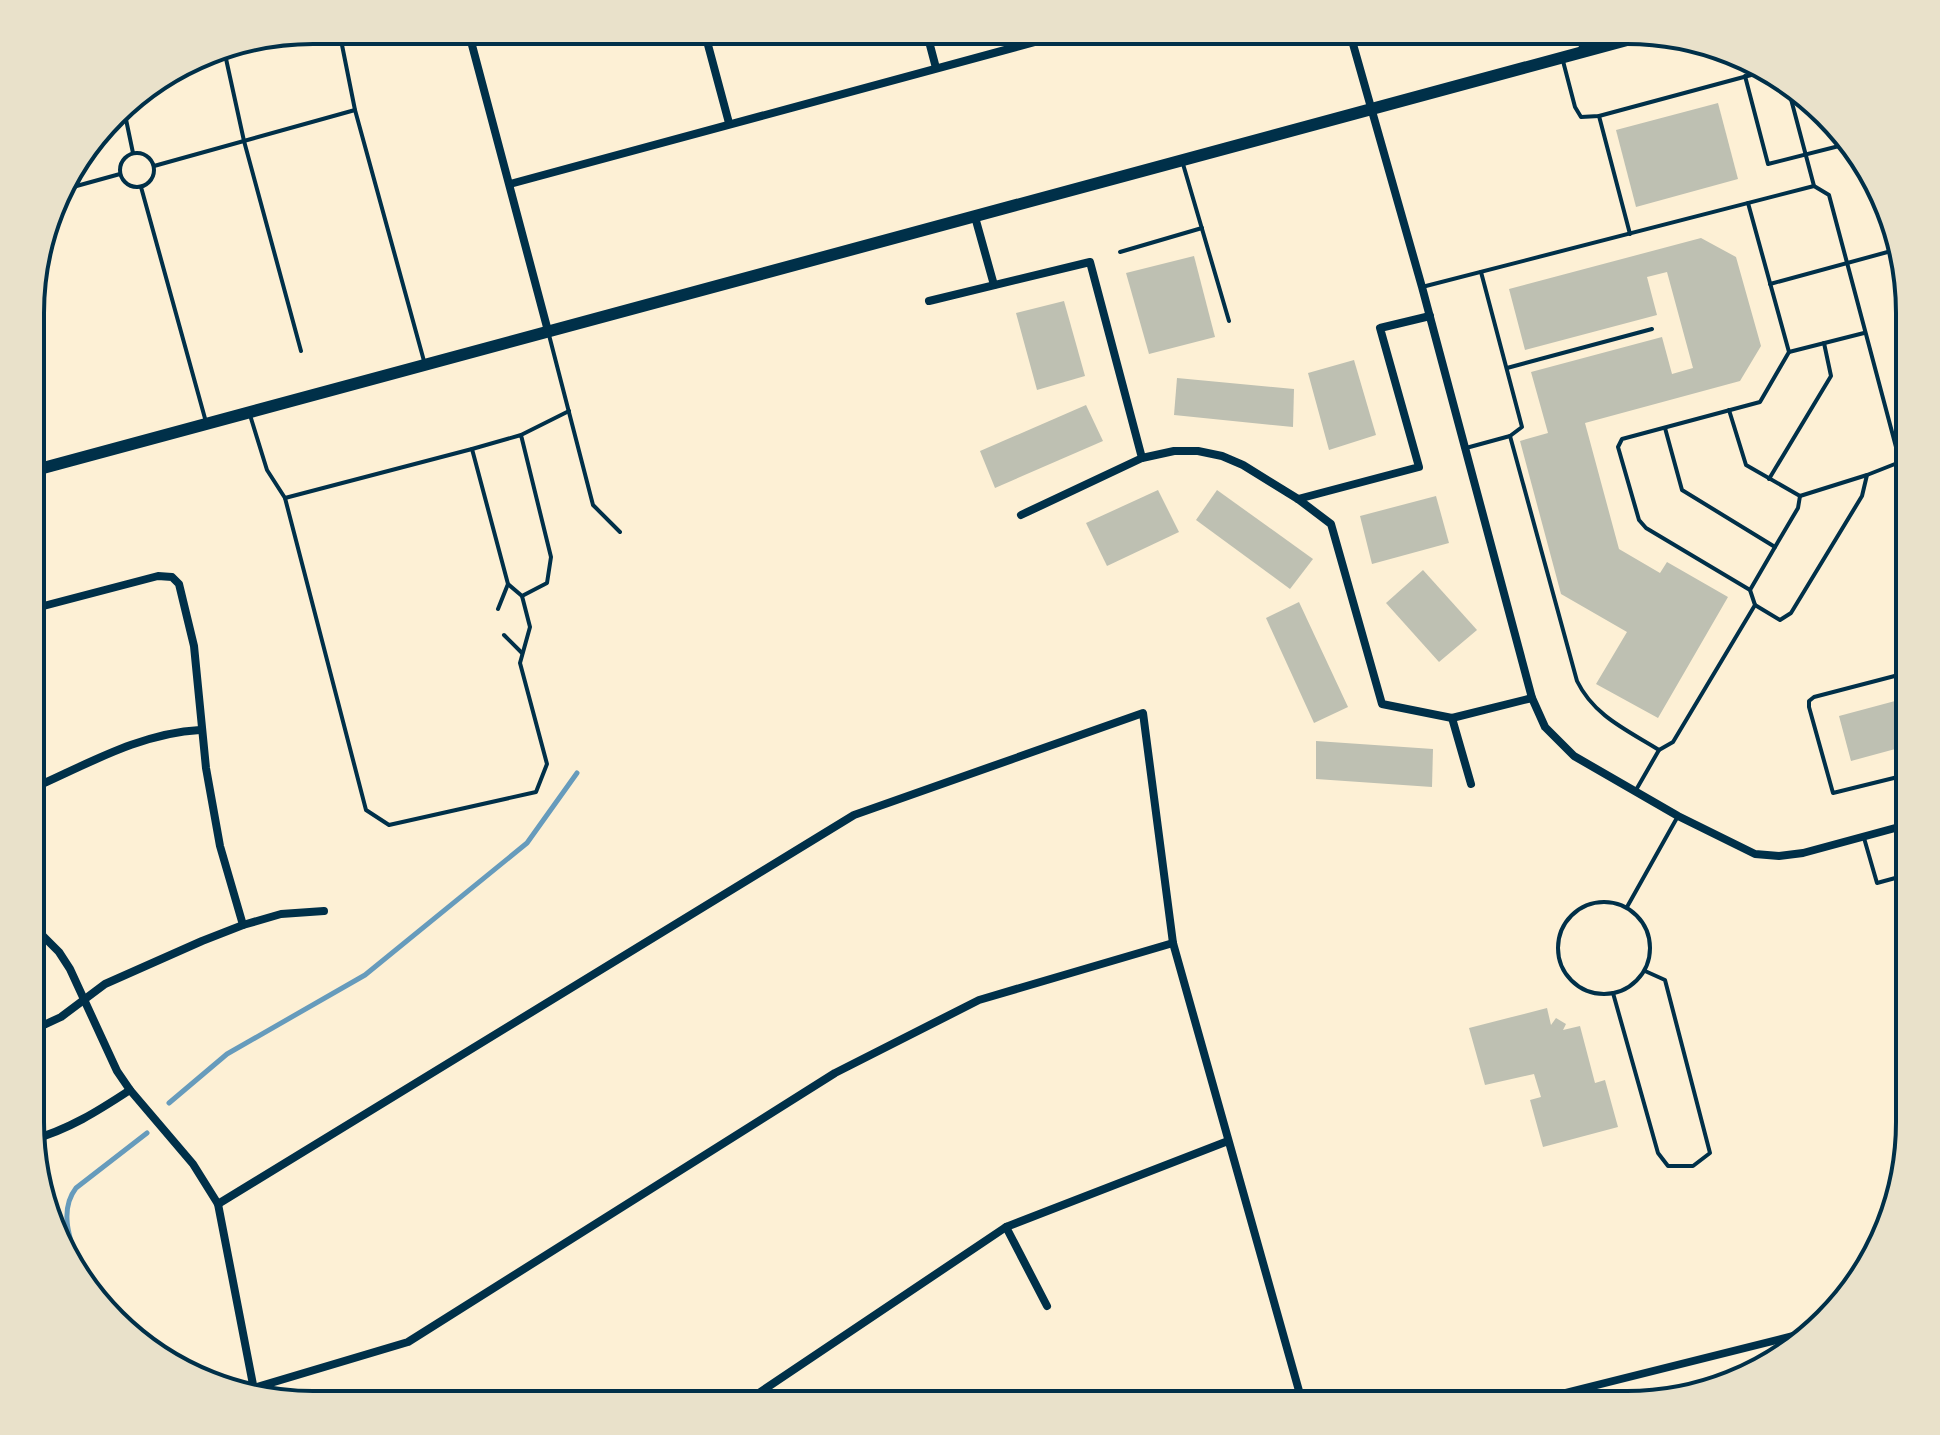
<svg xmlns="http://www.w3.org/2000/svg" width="1940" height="1435" viewBox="0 0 1940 1435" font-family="Rubik,sans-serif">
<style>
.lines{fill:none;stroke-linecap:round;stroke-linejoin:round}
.stream{stroke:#669bbc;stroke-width:5}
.building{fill:#bec0b2}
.service{stroke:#003049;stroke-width:4}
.minor{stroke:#003049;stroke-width:8}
.secondary{stroke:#003049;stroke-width:12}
.rim{fill:none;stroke:#003049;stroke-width:4}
</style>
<rect width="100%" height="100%" fill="#fdf0d5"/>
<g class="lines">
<g class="stream">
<path d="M 169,1103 L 227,1054 L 365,975 L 527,843 L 577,773"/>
<path d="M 82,1277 C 74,1248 56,1214 76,1188 L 147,1133"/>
</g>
</g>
<g class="building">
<path d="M 1718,103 L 1738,179 L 1636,207 L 1616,130 Z"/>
<path d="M 1701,238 L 1736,257 L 1761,346 L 1740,381 L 1585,423 L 1619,549 L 1660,573 L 1667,562 L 1728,597 L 1658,718 L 1596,684 L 1627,632 L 1561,594 L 1520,441 L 1548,433 L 1531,372 L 1662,337 L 1672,374 L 1693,368 L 1667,272 L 1647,277 L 1657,315 L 1525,350 L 1509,289 Z"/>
<path d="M 1194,256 L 1215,337 L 1149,354 L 1126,273 Z"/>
<path d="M 1064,301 L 1085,376 L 1037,390 L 1016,313 Z"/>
<path d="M 1354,360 L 1376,435 L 1329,450 L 1308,373 Z"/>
<path d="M 1177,378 L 1294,389 L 1293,427 L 1174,415 Z"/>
<path d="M 1086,405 L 1103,441 L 995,488 L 980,451 Z"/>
<path d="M 1158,490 L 1179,532 L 1107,566 L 1086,523 Z"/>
<path d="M 1217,490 L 1313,559 L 1290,589 L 1196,520 Z"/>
<path d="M 1436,496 L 1449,543 L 1372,564 L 1360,516 Z"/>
<path d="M 1423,570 L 1477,630 L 1439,662 L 1386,603 Z"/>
<path d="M 1299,602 L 1348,707 L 1314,723 L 1266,618 Z"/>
<path d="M 1910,697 L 1910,745 L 1851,761 L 1839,716 Z"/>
<path d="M 1316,741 L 1433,749 L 1432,787 L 1316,779 Z"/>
<path d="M 1547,1008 L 1551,1025 L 1556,1018 L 1566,1024 L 1563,1030 L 1580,1026 L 1595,1083 L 1605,1080 L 1618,1127 L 1543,1147 L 1530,1100 L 1541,1097 L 1534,1074 L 1485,1085 L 1469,1028 Z"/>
</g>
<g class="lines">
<g class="service">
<path d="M 339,30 L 355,110 L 424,361"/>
<path d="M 223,45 L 244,141 L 301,351"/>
<path d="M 1563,61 L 1575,107 L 1581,117 L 1599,116 L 1766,71"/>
<path d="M 1745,76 L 1768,164 L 1847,144"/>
<path d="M 1787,84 L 1814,186 L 1829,195 L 1900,462 L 1910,460"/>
<path d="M 123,105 L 133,153"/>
<path d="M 1599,116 L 1630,234"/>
<circle cx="137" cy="170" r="17"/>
<path d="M 1183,164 L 1229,321"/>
<path d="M 154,166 L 355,110"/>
<path d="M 141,187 L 206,422"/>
<path d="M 62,190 L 120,174"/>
<path d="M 1120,252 L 1202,228"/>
<path d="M 1770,284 L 1895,250"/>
<path d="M 1422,287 L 1814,186"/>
<path d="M 549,335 L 593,505 L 620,532"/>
<path d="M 1789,352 L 1864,333"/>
<path d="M 1507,368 L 1652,329"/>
<path d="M 1729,410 L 1746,465 L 1800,496 L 1867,475"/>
<path d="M 250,415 L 267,470 L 285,498 L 366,810 L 389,825 L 536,792 L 547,764 L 520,663 L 530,627 L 522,596"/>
<path d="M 1665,428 L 1682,490 L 1775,547 L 1798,508 L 1800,496"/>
<path d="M 521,435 L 472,449 L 508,584 L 522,596 L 547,583 L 551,557 L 521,435 L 569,411"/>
<path d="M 1510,436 L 1577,681 C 1594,716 1627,730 1659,750 L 1636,790"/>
<path d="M 1466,448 L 1510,436 L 1522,427 L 1481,272"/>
<path d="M 1769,479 L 1831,376 L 1824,343"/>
<path d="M 285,498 L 472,449"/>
<path d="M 1750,590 L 1775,547"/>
<path d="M 1755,605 L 1780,620 L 1791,613 L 1862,496 L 1867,475 L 1900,462 L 1910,500"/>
<path d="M 498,609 L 508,584"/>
<path d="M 504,635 L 522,653"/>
<path d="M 1659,750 L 1673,742 L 1755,605 L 1750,590 L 1646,528 L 1639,520 L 1618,447 L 1622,439 L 1760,402 L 1789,352 L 1748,203"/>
<path d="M 1910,774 L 1833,793 L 1809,707 L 1809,701 L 1814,697 L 1910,672"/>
<path d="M 1864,838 L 1877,883 L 1910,874"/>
<circle cx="1604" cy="948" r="46"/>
<path d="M 1627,907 L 1678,816"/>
<path d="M 1613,993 L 1658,1153 L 1668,1166 L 1693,1166 L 1710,1153 L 1665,980 L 1645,971"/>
</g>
<g class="minor">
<path d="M 468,30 L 548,331"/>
<path d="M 704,30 L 729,123"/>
<path d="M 926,30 L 936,68"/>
<path d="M 1349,30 L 1422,287 L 1532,698 L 1545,727 L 1574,756 L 1678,816 L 1755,854 L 1779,856 L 1803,853 L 1910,824"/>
<path d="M 1579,31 L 1584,51"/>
<path d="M 510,184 L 1079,30"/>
<path d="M 975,217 L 994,285"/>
<path d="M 929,301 L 1090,262 L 1142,458 L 1021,515"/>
<path d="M 1142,458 L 1174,451 L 1198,451 L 1222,456 L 1243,465 L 1298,499 L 1331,524 L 1382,704 L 1452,718 L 1532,698"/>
<path d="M 1298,499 L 1419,467 L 1380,328 L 1430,316"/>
<path d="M 32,609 L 158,576 L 172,577 L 179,584 L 194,646 L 206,768 L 220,846 L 243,925"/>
<path d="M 1452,718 L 1471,784"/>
<path d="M 31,789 C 86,765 140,733 200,730"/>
<path d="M 31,924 L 59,952 L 70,969 L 117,1071 L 130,1090 L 193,1164 L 218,1204 L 255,1395"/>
<path d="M 31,1031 L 61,1017 L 105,984 L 202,941 L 243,925 L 281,914 L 324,911"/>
<path d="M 31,1140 C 68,1130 98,1111 130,1090"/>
<path d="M 218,1204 L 854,815 L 1143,713 L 1173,943 L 1303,1405"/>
<path d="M 1006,1227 L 1047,1306"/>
<path d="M 254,1388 L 408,1342 L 835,1073 L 979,1000 L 1173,943"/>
<path d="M 741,1405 L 1006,1227 L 1228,1141"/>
<path d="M 1517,1405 L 1809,1332"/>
</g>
<path class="secondary" d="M 32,471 L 1653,33"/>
</g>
<path d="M0 0H1940V1435H0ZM313 44H1627A269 269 0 0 1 1896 313V1122A269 269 0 0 1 1627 1391H313A269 269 0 0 1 44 1122V313A269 269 0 0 1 313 44Z" fill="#e9e1ca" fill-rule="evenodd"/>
<path class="rim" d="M313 44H1627A269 269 0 0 1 1896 313V1122A269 269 0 0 1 1627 1391H313A269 269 0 0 1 44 1122V313A269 269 0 0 1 313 44Z"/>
</svg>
